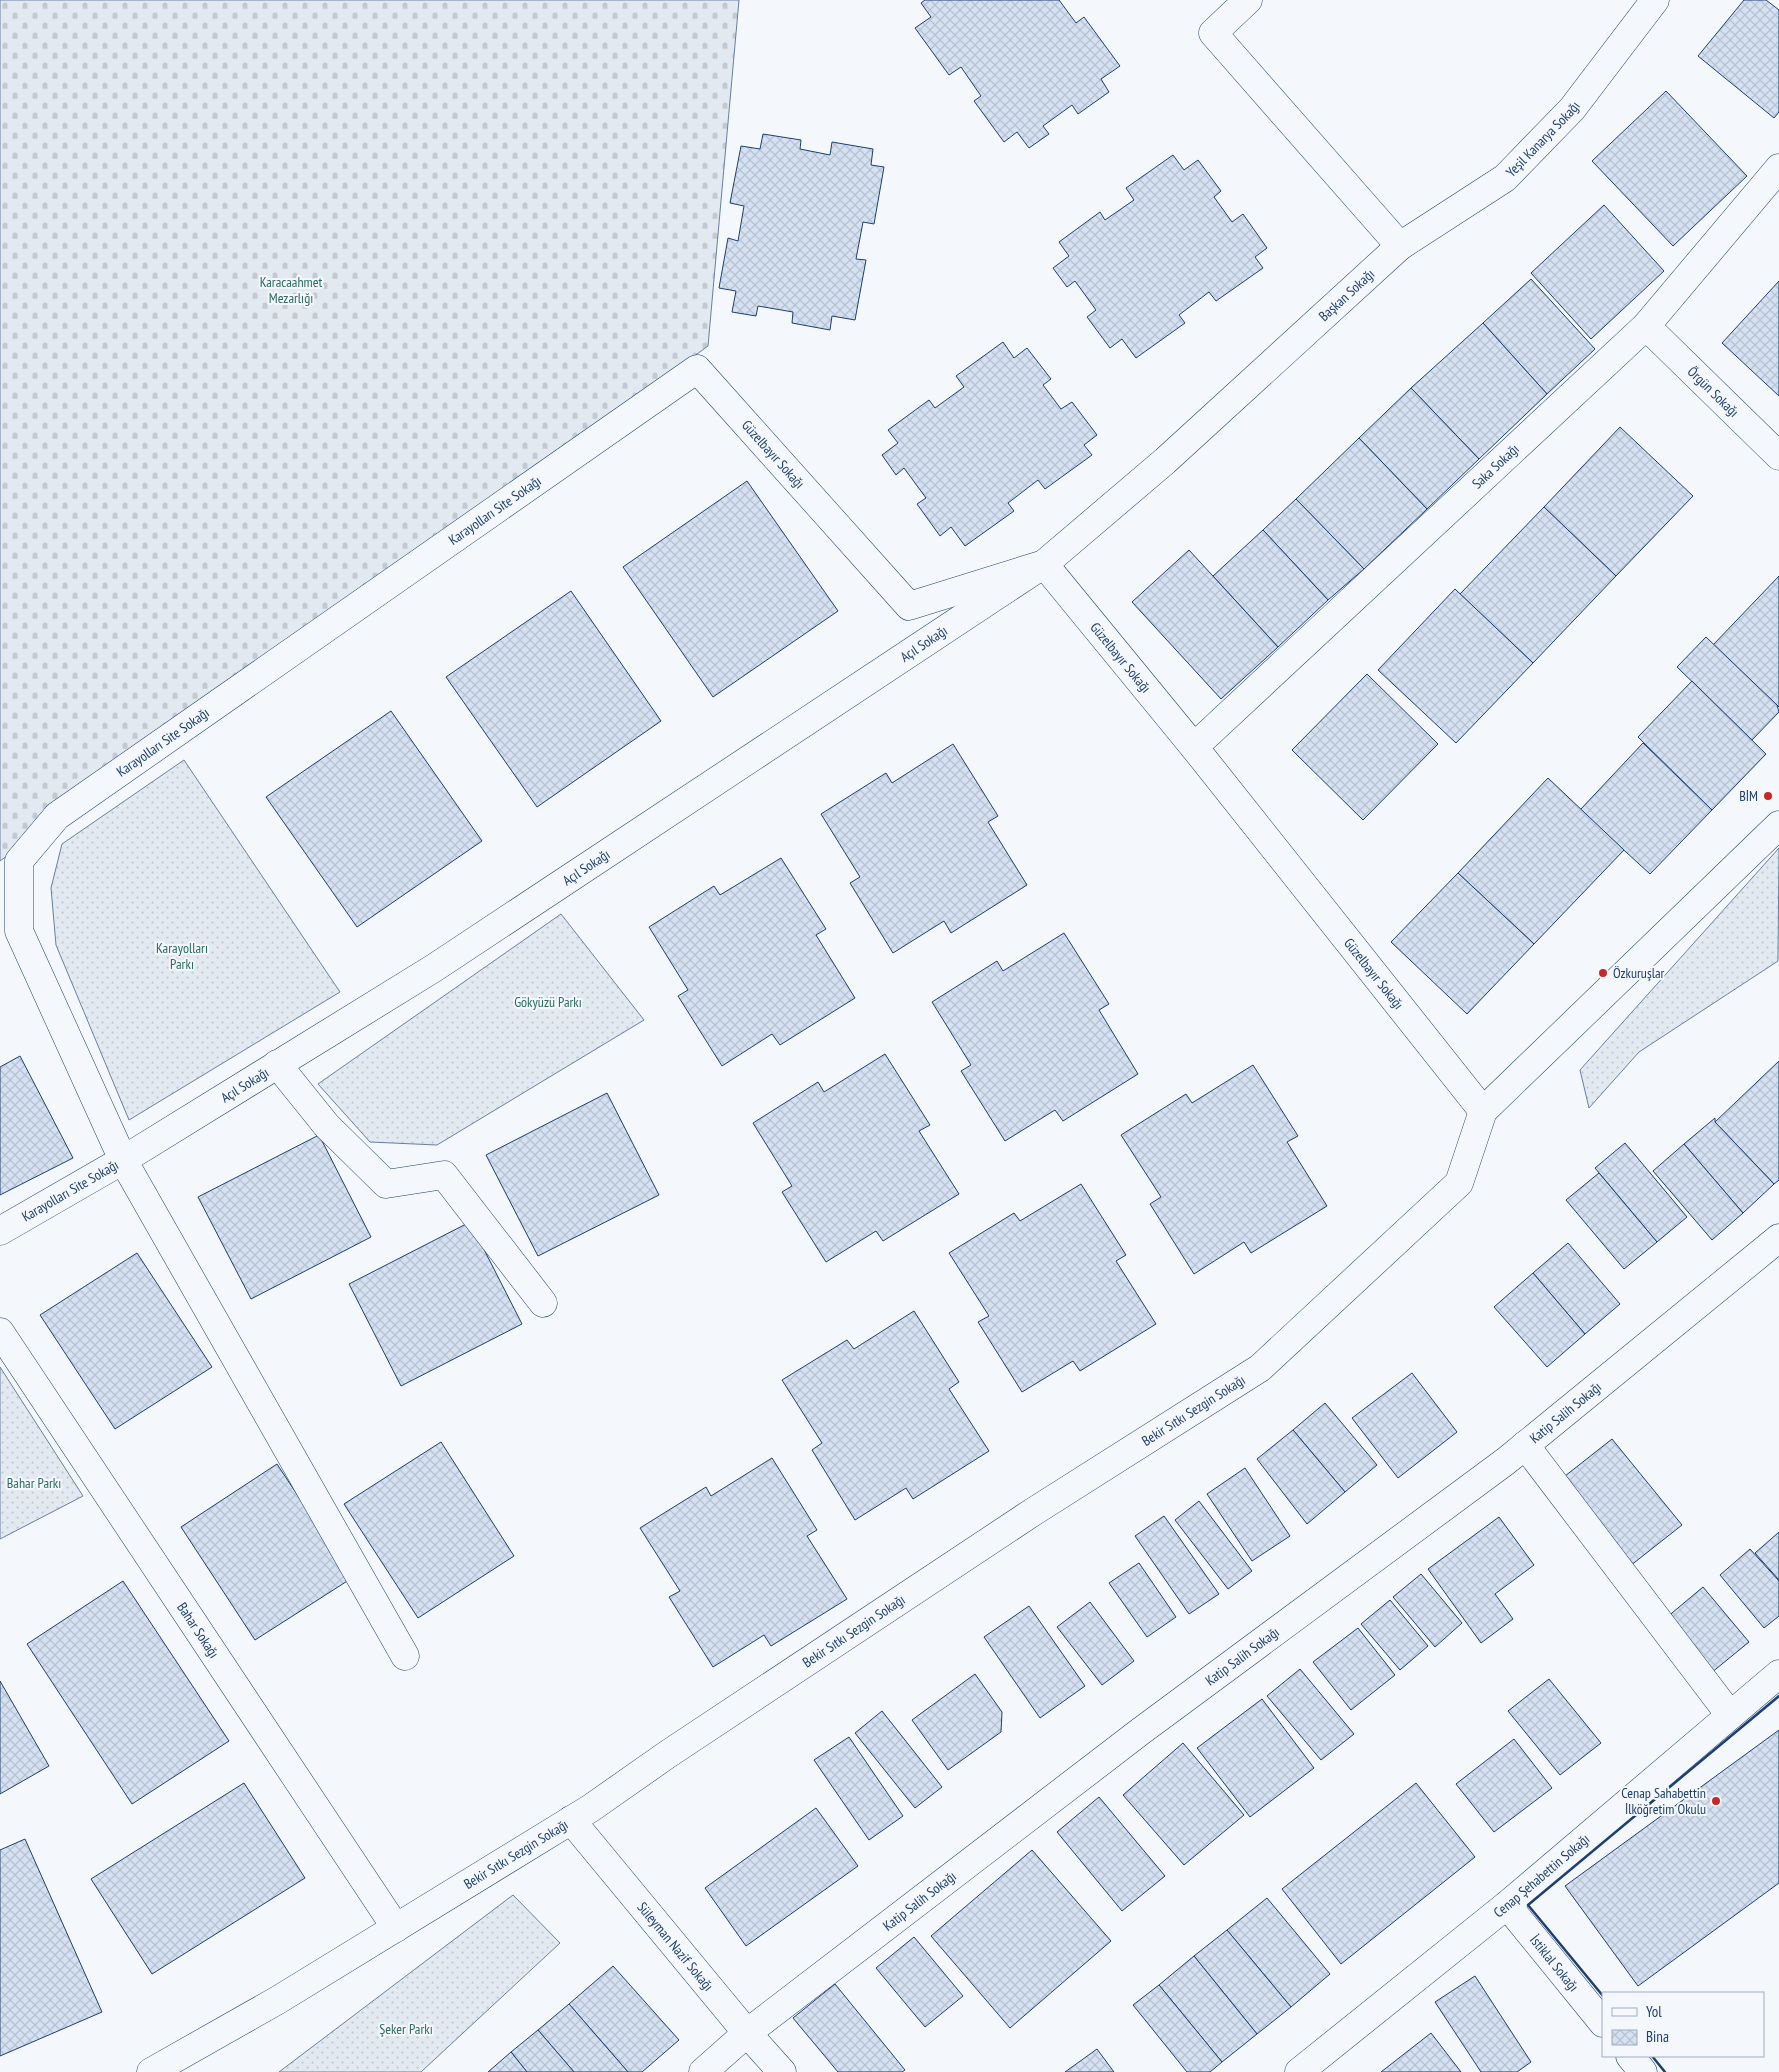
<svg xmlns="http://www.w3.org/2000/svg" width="1779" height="2072" viewBox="0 0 1779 2072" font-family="'PT Sans Narrow',sans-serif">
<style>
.grass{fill:url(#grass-dots);stroke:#687fa3}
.cemetery{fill:url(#cemetery-stones);stroke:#687fa3}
.building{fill:url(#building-cross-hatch);stroke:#1d3f73}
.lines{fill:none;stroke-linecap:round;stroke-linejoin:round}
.minor-casing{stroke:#1d3f73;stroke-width:29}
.minor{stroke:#f4f7fb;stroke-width:28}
.wall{stroke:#1d3f73;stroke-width:2.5}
.poi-dot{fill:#c62828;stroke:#f4f7fb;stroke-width:2}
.labels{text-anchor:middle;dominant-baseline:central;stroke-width:4;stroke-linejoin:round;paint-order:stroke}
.street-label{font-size:14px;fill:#1d3f73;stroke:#f4f7fb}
.park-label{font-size:14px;fill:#2c6c60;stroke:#f4f7fb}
.poi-label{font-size:14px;fill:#1d3f73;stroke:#f4f7fb;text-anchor:end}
</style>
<defs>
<pattern id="grass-dots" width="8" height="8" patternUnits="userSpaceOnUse" patternTransform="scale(1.25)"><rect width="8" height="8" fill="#e3e9f0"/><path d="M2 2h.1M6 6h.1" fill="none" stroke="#c2c9d1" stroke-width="1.8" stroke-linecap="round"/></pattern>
<pattern id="cemetery-stones" width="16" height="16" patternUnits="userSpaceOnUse" patternTransform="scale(1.25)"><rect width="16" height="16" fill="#e3e9f0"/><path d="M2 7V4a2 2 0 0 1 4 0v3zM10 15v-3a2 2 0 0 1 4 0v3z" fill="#c2c9d1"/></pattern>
<pattern id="building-cross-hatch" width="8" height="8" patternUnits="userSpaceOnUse" patternTransform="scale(1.25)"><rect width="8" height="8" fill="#d5e0f0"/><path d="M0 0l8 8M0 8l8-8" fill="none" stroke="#b6c1d1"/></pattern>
</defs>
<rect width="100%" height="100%" fill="#f4f7fb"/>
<g class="grass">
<path d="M 184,760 L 340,992 L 129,1120 L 56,945 L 51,888 L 62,844 Z"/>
<path d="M 1779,848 L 1778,961 L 1639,1052 L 1589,1108 L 1580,1070 Z"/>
<path d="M 561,914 L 644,1020 L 437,1145 L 370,1142 L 318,1084 Z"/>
<path d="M 0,1367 L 83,1496 L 0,1539 Z"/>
<path d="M 513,1895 L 560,1943 L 421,2072 L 279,2072 Z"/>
</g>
<path class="cemetery" d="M 0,0 L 739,0 L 708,346 L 0,861 Z"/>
<g class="building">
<path d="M 925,0 L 1059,0 L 1076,23 L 1084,17 L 1120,66 L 1101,79 L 1109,92 L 1078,114 L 1072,105 L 1043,126 L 1049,134 L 1029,148 L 1017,132 L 1004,142 L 974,101 L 981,96 L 961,67 L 949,75 L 915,28 L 931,17 L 921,3 Z"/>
<path d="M 1744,0 L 1766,0 L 1779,10 L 1779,112 L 1774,118 L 1698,56 Z"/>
<path d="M 1666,91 L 1747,176 L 1673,246 L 1592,161 Z"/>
<path d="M 763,134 L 801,140 L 800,149 L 830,155 L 832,142 L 873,149 L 871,165 L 884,167 L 874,224 L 863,222 L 856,259 L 866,260 L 855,320 L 832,316 L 830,330 L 792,323 L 793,312 L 758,306 L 756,316 L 732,312 L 736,291 L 719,288 L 728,238 L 738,241 L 744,206 L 730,203 L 741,146 L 760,149 Z"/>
<path d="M 1173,155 L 1184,170 L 1198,160 L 1221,191 L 1214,197 L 1232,222 L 1243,214 L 1267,248 L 1255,257 L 1263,268 L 1216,301 L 1209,292 L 1179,315 L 1185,323 L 1136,358 L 1122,339 L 1110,348 L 1087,317 L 1096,310 L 1075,281 L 1067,287 L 1053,268 L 1069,256 L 1059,242 L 1100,212 L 1105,220 L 1134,200 L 1126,188 Z"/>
<path d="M 1604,205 L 1664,271 L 1591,339 L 1531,273 Z"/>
<path d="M 1531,279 L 1595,349 L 1547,394 L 1483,323 Z"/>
<path d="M 1779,281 L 1779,396 L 1722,343 Z"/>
<path d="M 1483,323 L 1547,394 L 1479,459 L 1411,388 Z"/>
<path d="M 1003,342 L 1014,358 L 1027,348 L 1051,379 L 1043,385 L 1061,409 L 1072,402 L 1097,435 L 1084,445 L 1092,455 L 1045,489 L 1038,480 L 1008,503 L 1014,511 L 965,546 L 951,527 L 940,536 L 917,504 L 926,498 L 904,468 L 896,475 L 882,455 L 898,443 L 888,430 L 929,400 L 935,408 L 964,387 L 956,376 Z"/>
<path d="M 1411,388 L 1479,459 L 1427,509 L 1359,438 Z"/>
<path d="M 1620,427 L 1693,496 L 1616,576 L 1544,507 Z"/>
<path d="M 1359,438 L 1427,509 L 1364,569 L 1296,499 Z"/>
<path d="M 747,481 L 838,611 L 713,697 L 623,567 Z"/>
<path d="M 1296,499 L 1364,569 L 1328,600 L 1263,530 Z"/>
<path d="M 1544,507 L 1616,576 L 1533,663 L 1460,594 Z"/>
<path d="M 1263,530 L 1328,600 L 1278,647 L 1213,576 Z"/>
<path d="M 1189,550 L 1278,647 L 1221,699 L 1132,602 Z"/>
<path d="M 1779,576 L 1779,707 L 1713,645 Z"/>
<path d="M 1455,589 L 1533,663 L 1456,743 L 1378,670 Z"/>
<path d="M 571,591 L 661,721 L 537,807 L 446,677 Z"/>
<path d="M 1706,637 L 1777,705 L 1779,712 L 1752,740 L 1677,667 Z"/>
<path d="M 1367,674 L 1438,744 L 1363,820 L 1292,750 Z"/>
<path d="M 1692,681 L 1766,754 L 1712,810 L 1638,737 Z"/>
<path d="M 391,711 L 482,841 L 357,927 L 266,797 Z"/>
<path d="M 1643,743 L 1712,810 L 1650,874 L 1580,810 Z"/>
<path d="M 953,744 L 998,816 L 988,822 L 1027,885 L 951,933 L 944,921 L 893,953 L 850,883 L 860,877 L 821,814 L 886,773 L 892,783 Z"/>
<path d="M 1548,778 L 1624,850 L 1534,944 L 1458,873 Z"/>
<path d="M 781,858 L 826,929 L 816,935 L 855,998 L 780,1045 L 772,1034 L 722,1066 L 678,996 L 688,990 L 649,927 L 714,886 L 720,895 Z"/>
<path d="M 1458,873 L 1534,944 L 1467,1014 L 1391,942 Z"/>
<path d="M 1064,933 L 1109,1004 L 1099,1010 L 1138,1074 L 1063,1121 L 1055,1110 L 1005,1141 L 961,1071 L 971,1065 L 932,1002 L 997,961 L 1003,971 Z"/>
<path d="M 885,1054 L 930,1125 L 919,1131 L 959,1194 L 883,1241 L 876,1231 L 826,1262 L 782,1192 L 792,1186 L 753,1123 L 818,1082 L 824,1092 Z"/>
<path d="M 20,1056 L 73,1158 L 0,1195 L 0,1067 Z"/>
<path d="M 1779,1061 L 1779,1180 L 1774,1184 L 1715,1122 Z"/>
<path d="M 1253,1065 L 1298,1136 L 1287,1142 L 1327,1206 L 1251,1253 L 1244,1242 L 1194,1274 L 1150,1204 L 1161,1197 L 1121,1135 L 1186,1094 L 1192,1103 Z"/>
<path d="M 607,1093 L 659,1195 L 538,1256 L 486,1155 Z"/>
<path d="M 1715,1118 L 1715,1122 L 1774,1184 L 1743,1213 L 1684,1144 Z"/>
<path d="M 319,1135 L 371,1237 L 251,1299 L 198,1197 Z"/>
<path d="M 1625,1143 L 1687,1217 L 1657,1242 L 1595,1168 Z"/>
<path d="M 1684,1144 L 1743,1213 L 1712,1240 L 1653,1171 Z"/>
<path d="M 1599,1173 L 1657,1242 L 1624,1269 L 1566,1200 Z"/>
<path d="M 1081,1184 L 1126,1255 L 1116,1261 L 1156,1324 L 1080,1371 L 1073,1361 L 1022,1392 L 978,1322 L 989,1316 L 949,1253 L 1014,1213 L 1020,1221 Z"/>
<path d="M 470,1222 L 522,1324 L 401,1386 L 349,1284 Z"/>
<path d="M 1568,1243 L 1620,1304 L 1585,1334 L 1533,1273 Z"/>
<path d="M 137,1253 L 212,1367 L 115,1429 L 40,1315 Z"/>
<path d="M 1533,1273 L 1585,1334 L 1547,1367 L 1494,1307 Z"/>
<path d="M 914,1311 L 959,1382 L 949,1389 L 989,1451 L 913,1499 L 906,1488 L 855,1520 L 812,1450 L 822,1443 L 782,1380 L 847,1340 L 854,1349 Z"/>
<path d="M 1412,1373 L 1457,1432 L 1398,1478 L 1352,1418 Z"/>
<path d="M 1325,1403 L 1377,1465 L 1345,1492 L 1293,1430 Z"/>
<path d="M 1293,1430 L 1345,1492 L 1307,1524 L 1257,1459 Z"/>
<path d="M 1612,1439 L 1682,1525 L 1630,1566 L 1560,1480 Z"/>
<path d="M 441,1442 L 514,1556 L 418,1618 L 344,1504 Z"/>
<path d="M 772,1458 L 817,1530 L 807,1536 L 847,1599 L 771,1646 L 764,1635 L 713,1667 L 669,1597 L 680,1591 L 640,1528 L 706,1487 L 711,1496 Z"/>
<path d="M 277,1464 L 352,1578 L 255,1640 L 181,1527 Z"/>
<path d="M 1245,1468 L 1290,1536 L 1252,1561 L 1207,1494 Z"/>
<path d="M 1199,1501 L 1252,1571 L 1228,1589 L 1175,1520 Z"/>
<path d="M 1164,1516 L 1219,1594 L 1189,1614 L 1135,1536 Z"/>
<path d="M 1499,1517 L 1534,1565 L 1495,1594 L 1513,1619 L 1481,1643 L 1428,1569 Z"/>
<path d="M 1779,1532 L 1779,1580 L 1755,1553 Z"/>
<path d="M 1750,1549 L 1779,1581 L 1779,1616 L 1764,1628 L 1720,1575 Z"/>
<path d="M 1139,1563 L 1176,1617 L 1147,1637 L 1109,1583 Z"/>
<path d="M 1421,1574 L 1462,1623 L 1435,1647 L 1393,1597 Z"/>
<path d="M 123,1581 L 229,1741 L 132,1804 L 27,1644 Z"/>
<path d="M 1703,1587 L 1749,1642 L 1711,1673 L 1666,1618 Z"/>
<path d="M 1390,1600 L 1428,1646 L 1400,1670 L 1361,1624 Z"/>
<path d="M 1090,1602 L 1134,1661 L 1102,1685 L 1057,1627 Z"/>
<path d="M 1029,1606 L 1085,1686 L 1040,1718 L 984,1637 Z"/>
<path d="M 1358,1628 L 1395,1675 L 1351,1710 L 1313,1662 Z"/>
<path d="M 1300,1669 L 1354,1734 L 1321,1760 L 1267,1696 Z"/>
<path d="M 975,1674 L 1002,1712 L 1001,1732 L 948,1770 L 912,1720 Z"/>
<path d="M 1549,1679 L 1601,1743 L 1560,1775 L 1508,1711 Z"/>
<path d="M 0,1681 L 49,1766 L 0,1794 Z"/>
<path d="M 1262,1699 L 1314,1768 L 1250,1817 L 1197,1748 Z"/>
<path d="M 882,1711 L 942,1787 L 915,1808 L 855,1733 Z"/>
<path d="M 1779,1730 L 1779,1883 L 1638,1986 L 1565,1886 Z"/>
<path d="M 849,1737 L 903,1816 L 869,1840 L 814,1760 Z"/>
<path d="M 1514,1739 L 1552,1788 L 1494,1832 L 1456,1784 Z"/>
<path d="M 1183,1743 L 1244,1815 L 1184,1865 L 1123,1795 Z"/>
<path d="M 244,1783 L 305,1878 L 152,1974 L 91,1879 Z"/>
<path d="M 1416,1783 L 1475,1857 L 1341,1964 L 1282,1889 Z"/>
<path d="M 1099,1797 L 1165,1876 L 1122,1911 L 1057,1832 Z"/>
<path d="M 816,1808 L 858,1866 L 746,1946 L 705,1888 Z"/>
<path d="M 25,1839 L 102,2012 L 0,2056 L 0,1850 Z"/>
<path d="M 1032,1850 L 1111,1941 L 1010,2028 L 931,1936 Z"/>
<path d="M 1267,1898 L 1330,1974 L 1291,2007 L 1227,1930 Z"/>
<path d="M 1227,1930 L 1291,2007 L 1257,2034 L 1194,1956 Z"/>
<path d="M 914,1937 L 963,1996 L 925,2027 L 876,1968 Z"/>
<path d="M 1194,1956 L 1257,2034 L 1222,2062 L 1159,1985 Z"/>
<path d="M 613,1966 L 679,2040 L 642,2072 L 628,2072 L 569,2004 Z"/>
<path d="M 1475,1976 L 1531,2062 L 1517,2072 L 1481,2072 L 1435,2002 Z"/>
<path d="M 835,1984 L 905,2070 L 902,2072 L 838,2072 L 793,2018 Z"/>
<path d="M 1159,1985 L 1222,2062 L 1210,2072 L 1187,2072 L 1133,2005 Z"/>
<path d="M 569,2004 L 628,2072 L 574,2072 L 538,2030 Z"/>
<path d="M 538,2030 L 574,2072 L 527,2072 L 511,2052 Z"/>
<path d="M 1431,2033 L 1461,2072 L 1381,2072 Z"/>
<path d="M 1097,2049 L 1114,2072 L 1065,2072 Z"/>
<path d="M 511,2052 L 527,2072 L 488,2072 Z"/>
</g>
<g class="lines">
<defs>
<g id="minor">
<path d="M 1248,0 L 1213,33 L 1400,246"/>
<path id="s1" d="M 1646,326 L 1779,456"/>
<path id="s2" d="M 1044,564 L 1194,747 L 1483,1111"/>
<path id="s3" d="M 1194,747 L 1646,326 L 1779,168"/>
<path d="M 277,1064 L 327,1126 L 386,1184 L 444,1175 L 543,1303"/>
<path id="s4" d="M 0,1231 L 123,1160 L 434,968 L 1044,564 L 1165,461 L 1400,246 L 1505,178 L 1572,109 L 1655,0"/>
<path id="s5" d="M 0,1332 L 396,1928"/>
<path d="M 1525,1445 L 1730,1715"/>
<path id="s6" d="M 405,1656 L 123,1160 L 19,931 L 19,861 L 57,816 L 697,369 L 909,606 L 1044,564"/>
<path id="s7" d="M 571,1820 L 747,2033 L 782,2072"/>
<path id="s8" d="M 1507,1905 L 1603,2023"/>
<path d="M 1630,2056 L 1643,2072"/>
<path id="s9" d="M 151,2072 L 278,2000 L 591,1808 L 668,1754 L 1033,1512 L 1260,1368 L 1459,1183 L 1483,1111 L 1779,825"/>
<path id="s10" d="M 703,2072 L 747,2033 L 1141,1731 L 1506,1461 L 1779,1238"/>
<path id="s11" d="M 1299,2072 L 1507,1905 L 1779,1674"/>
</g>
</defs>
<use href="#minor" class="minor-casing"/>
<use href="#minor" class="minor"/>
<g class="wall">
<path d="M 1603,1996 L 1528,1905 L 1779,1696"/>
<path d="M 1652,2056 L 1665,2072"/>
</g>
</g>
<g class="poi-dot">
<circle cx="1768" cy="796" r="5"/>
<circle cx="1603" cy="973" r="5"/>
<circle cx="1716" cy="1801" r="5"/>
</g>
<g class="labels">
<g class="street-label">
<text stroke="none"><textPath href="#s4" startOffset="1896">Yeşil Kanarya Sokağı</textPath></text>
<text stroke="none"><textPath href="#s4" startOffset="1644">Başkan Sokağı</textPath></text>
<text stroke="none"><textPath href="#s1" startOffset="94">Örgün Sokağı</textPath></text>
<text stroke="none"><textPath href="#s6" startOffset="1846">Güzelbayır Sokağı</textPath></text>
<text stroke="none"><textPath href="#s3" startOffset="412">Saka Sokağı</textPath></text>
<text stroke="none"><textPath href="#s6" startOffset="1485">Karayolları Site Sokağı</textPath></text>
<text stroke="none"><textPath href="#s4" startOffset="1095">Açıl Sokağı</textPath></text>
<text stroke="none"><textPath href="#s2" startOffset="121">Güzelbayır Sokağı</textPath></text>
<text stroke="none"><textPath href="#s6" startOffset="1080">Karayolları Site Sokağı</textPath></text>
<text stroke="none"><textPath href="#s4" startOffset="690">Açıl Sokağı</textPath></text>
<text stroke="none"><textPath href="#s2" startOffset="526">Güzelbayır Sokağı</textPath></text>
<text stroke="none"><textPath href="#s4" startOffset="285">Açıl Sokağı</textPath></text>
<text stroke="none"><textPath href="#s4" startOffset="81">Karayolları Site Sokağı</textPath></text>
<text stroke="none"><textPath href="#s9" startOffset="1235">Bekir Sıtkı Sezgin Sokağı</textPath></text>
<text stroke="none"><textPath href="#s10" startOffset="1086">Katip Salih Sokağı</textPath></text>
<text stroke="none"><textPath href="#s5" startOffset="358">Bahar Sokağı</textPath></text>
<text stroke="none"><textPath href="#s9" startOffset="830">Bekir Sıtkı Sezgin Sokağı</textPath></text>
<text stroke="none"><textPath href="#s10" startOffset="681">Katip Salih Sokağı</textPath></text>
<text stroke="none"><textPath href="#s9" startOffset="425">Bekir Sıtkı Sezgin Sokağı</textPath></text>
<text stroke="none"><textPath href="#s11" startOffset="312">Cenap Şehabettin Sokağı</textPath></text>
<text stroke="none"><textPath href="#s10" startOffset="276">Katip Salih Sokağı</textPath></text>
<text stroke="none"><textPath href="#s7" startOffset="164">Süleyman Nazif Sokağı</textPath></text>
<text stroke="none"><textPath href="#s8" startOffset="75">İstiklal Sokağı</textPath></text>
</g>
<g class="park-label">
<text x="291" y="282">Karacaahmet<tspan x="291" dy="16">Mezarlığı</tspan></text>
<text x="182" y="948">Karayolları<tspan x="182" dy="16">Parkı</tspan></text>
<text x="548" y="1002">Gökyüzü Parkı</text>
<text x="34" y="1483">Bahar Parkı</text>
<text x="406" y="2029">Şeker Parkı</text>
</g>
<g class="poi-label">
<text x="1758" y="796">BİM</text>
<text x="1613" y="973" text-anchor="start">Özkuruşlar</text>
<text x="1706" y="1793">Cenap Sahabettin<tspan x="1706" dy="16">İlköğretim Okulu</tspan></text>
</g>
</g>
<rect x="1602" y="1992" width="162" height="65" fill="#f4f7fb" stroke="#9eadc5"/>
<rect x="1612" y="2008" width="25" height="8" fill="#f4f7fb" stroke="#9eadc5"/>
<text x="1646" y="2017" font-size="15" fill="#1d3f73">Yol</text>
<rect x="1612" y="2030" width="25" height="15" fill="url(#building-cross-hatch)" stroke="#9eadc5"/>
<text x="1646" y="2042" font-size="15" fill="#1d3f73">Bina</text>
</svg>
